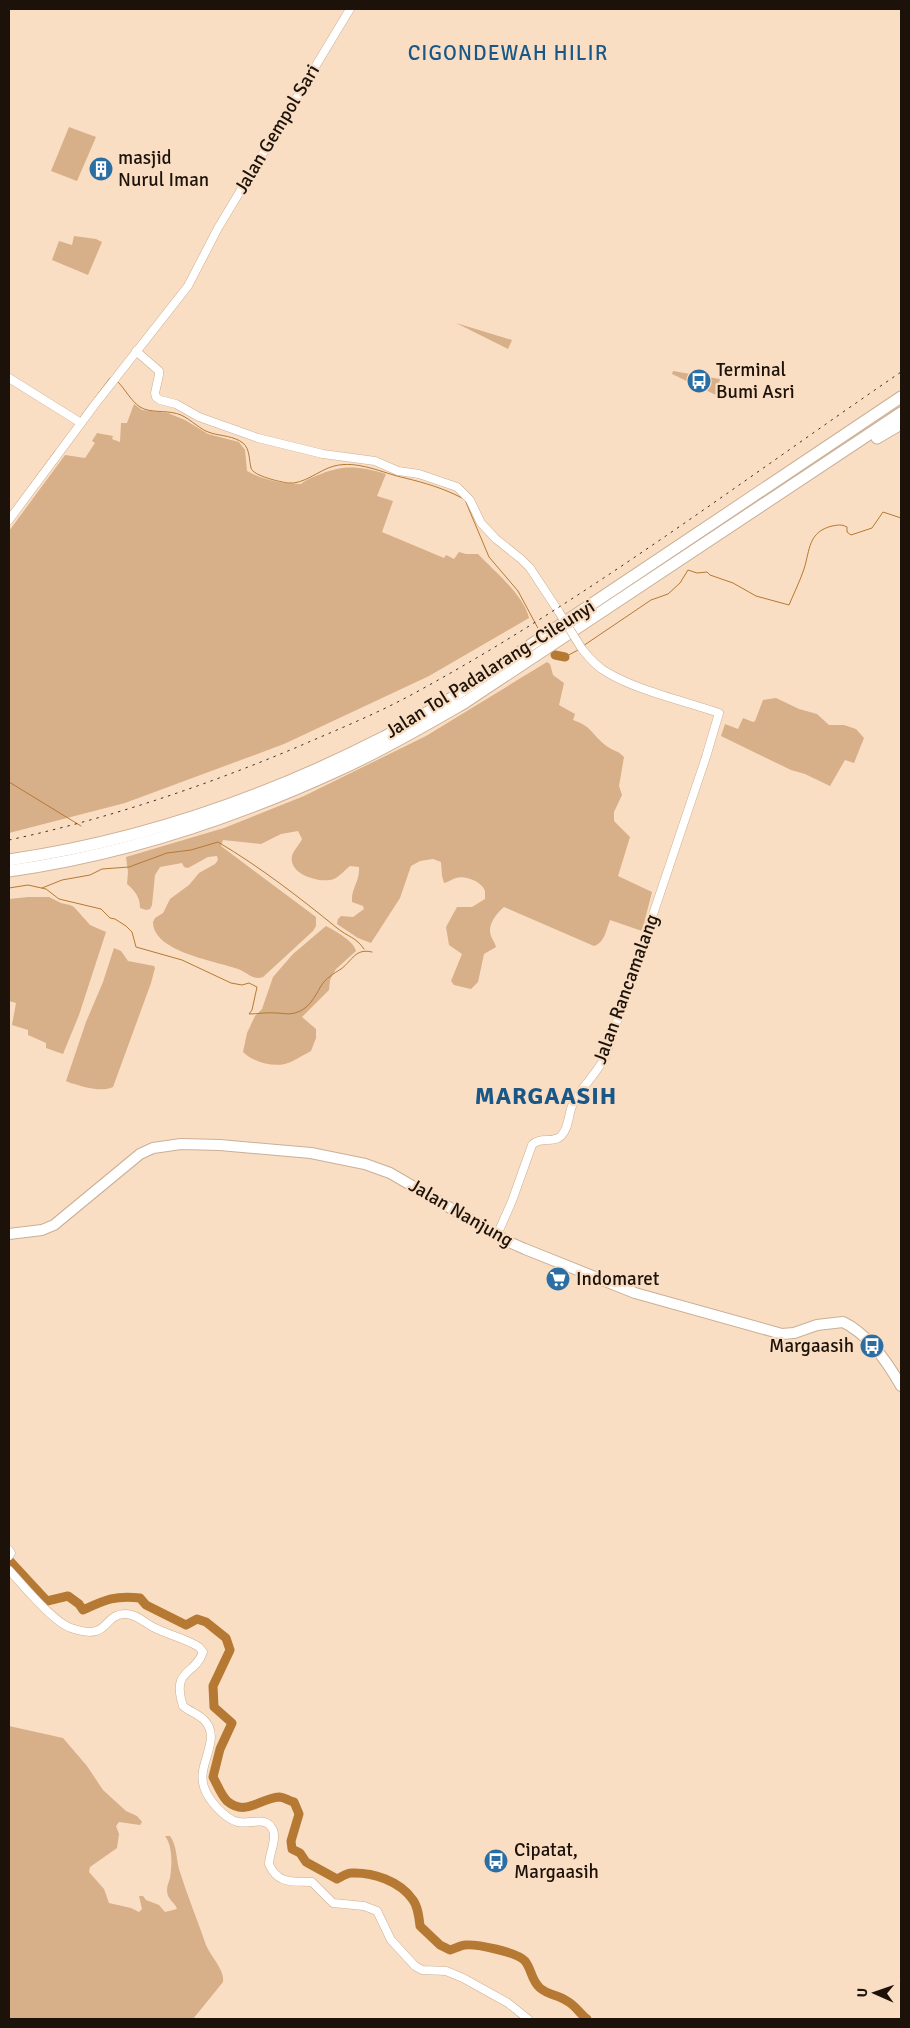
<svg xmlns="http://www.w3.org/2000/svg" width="910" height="2028" viewBox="0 0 910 2028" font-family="Signika,sans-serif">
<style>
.green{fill:#d7af88}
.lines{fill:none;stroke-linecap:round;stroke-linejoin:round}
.stream{stroke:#b67934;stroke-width:1}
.river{stroke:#b67934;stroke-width:9}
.minor-casing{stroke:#caaf96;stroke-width:9}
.major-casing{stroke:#caaf96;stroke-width:12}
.highway-casing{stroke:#caaf96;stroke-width:13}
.minor{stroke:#fff;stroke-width:8}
.major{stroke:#fff;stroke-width:10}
.highway{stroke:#fff;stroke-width:11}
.rail{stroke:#3d3025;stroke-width:1;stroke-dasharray:2.5 5;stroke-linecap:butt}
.minor-bridge-casing{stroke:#caaf96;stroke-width:9;stroke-linecap:butt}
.minor-bridge{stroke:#fff;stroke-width:8}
.labels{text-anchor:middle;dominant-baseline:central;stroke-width:4.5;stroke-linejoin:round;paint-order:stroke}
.street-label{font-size:19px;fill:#1c1209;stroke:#fadec3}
.poi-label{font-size:19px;fill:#1c1209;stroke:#fadec3;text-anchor:start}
.quarter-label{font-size:21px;letter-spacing:1px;fill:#185787;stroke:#fadec3}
.district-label{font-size:24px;font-weight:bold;letter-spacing:1px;fill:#185787;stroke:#fadec3}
</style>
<rect width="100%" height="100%" fill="#fadec3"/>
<g class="green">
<path d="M 69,127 L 96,137 L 77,181 L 51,171 Z"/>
<path d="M 74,236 L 96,239 L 102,242 L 88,275 L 52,260 L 59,241 L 72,245 Z"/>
<path d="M 456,323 L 512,340 L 508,349 Z"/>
<path d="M 673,371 L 720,379 L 716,395 L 672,374 Z"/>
<path d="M 134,404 L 142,410 L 168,413 L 185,420 L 208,434 L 239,442 L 245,450 L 247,471 C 263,480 283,484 301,484 C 307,479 313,477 321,474 C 346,464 361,467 386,474 L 377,496 L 393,501 L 382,532 L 444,558 L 446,555 L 454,559 L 459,552 L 466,554 L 478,554 C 494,571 524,595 529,618 L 429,676 L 284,744 L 125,803 L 9,833 L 9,531 L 65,455 L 85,458 L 95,443 L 92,441 L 97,433 L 113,436 L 112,439 L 120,442 L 121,423 L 127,423 Z"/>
<path d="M 547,662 L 550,664 L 553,675 L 564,683 L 559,705 L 575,714 L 573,720 C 591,726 591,733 604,744 C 610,750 618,750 624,757 L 619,786 L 622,795 L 614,812 L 614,821 L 630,837 L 618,876 L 652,892 L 642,931 L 610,920 C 606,930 605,942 594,946 L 504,907 C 496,914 487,925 491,936 C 493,941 495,943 496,947 L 484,954 L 478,982 L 471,989 L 454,985 L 451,981 L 462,954 L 449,945 L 446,927 L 457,907 L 472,907 L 485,899 C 485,899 485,891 485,891 C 482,881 464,875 456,878 C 452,879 449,882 444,883 L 442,876 L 441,862 L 433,859 L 420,861 L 411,866 L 400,898 L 371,943 L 358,938 L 337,924 L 338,919 L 341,916 L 353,917 L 364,909 L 363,906 L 352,902 C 351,888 360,882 359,867 L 350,866 C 345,870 340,876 334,879 C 321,884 288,875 292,856 C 293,851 300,844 302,839 L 298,831 L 281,834 L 261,844 L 223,840 L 221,846 L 316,917 L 316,926 L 313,931 L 263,977 C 253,981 247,972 238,969 C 216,961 153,952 153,922 L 155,918 L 163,913 L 170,899 L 189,885 L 199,873 L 215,864 L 218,860 L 217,856 L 208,857 L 188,868 L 184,867 L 182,863 L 160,867 L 155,875 L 152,905 L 150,909 L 146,910 L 140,908 C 140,897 135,891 127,884 L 128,872 L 126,857 L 224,828 L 304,796 L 426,736 Z"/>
<path d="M 776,698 L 799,709 L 817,714 L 829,725 L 844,725 L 856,729 L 864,738 L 854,763 L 845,760 L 830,786 L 805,774 L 791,770 L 721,736 L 725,724 L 738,729 L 743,718 L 753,722 L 755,721 L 763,700 Z"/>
<path d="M 28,897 L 49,897 L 61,903 L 70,905 L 74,907 L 90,925 L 106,932 L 79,1015 L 63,1054 L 46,1048 L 46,1043 L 28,1035 L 28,1030 L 12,1025 L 16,1003 L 9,1001 L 9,899 Z"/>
<path d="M 326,926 C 335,931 354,941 356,951 L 336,969 L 330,980 L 329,990 L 302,1017 L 316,1029 L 316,1038 L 311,1051 C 303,1055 293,1062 285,1064 C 272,1067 253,1062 243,1052 L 247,1033 L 255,1016 L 262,1009 L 273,977 L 293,954 Z"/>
<path d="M 114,948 L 121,951 L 128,961 L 154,966 L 155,968 L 151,983 L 113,1087 C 101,1093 80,1086 68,1082 L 66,1081 L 86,1022 L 103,982 Z"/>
<path d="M 9,1726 L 63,1738 L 87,1766 L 103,1790 L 126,1811 L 137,1816 L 142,1822 L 140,1825 L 119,1822 L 116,1826 L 119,1834 L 117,1848 L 90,1867 L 89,1872 L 104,1889 L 109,1903 L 131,1908 L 139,1912 L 142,1909 L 139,1896 L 143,1896 L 146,1900 L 159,1905 L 165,1912 L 177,1909 C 175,1902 167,1900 167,1890 C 167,1885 169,1882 170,1878 C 172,1866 173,1846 165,1836 L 170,1836 C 177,1846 176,1857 179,1869 C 187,1895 197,1919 206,1945 C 211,1957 225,1970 223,1982 L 193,2019 L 9,2019 Z"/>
</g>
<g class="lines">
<g class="stream">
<path d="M 118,382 C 126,390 133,405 144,409 C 156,413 169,410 181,415 C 192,420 200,430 211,433 C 221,436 234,436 243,443 C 250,449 249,460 251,468 C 253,476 281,482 288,483 C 303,485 319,470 334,466 C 358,460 382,473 405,478 C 425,483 443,488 462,498"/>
<path d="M 79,419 L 110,378"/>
<path d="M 465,500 L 489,557 L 518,591 L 540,632"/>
<path d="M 9,514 L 56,450"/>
<path d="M 583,646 L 651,600 L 668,594 L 680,583 L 688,570 L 697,573 L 707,572 L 710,575 L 733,583 L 756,596 L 789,605 C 794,593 800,581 804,569 C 810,550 808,532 832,526 C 838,525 841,524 847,527 L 847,532 L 851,535 L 872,528 L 883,512 L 901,518"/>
<path d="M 565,657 L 578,650"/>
<path d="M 9,782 L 81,826"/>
<path d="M 9,888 L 28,885 L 46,889 L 59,899 L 101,909 L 110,918 L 115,919 L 126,926 L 132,932 L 136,947 L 182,960 L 231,983 L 242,985 L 249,983 L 257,987 L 252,1010 L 249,1014 C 258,1014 267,1012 276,1013 C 283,1013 288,1015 295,1013 C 309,1009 314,998 321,986 C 326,978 333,974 341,969 C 353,960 355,948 372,952"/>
<path d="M 42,888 L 62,880 L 90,875 L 102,869 L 129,867 L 167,853 L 191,850 L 218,842 C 260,867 299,897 337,928 C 348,937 356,937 364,949"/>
</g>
<g class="river">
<path d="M 555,655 L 565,657"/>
<path d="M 9,1560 L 47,1601 L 68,1596 L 79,1604 L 83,1610 C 105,1600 115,1595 140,1598 L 146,1605 L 186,1625 L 197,1619 L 206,1622 L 226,1638 L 230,1650 L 213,1686 L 214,1707 L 232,1723 L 220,1749 L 213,1777 C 217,1784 221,1795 227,1801 C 246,1817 260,1798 279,1797 C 284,1797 289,1801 294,1802 L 299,1814 L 291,1841 L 292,1849 L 300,1853 L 306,1862 L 337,1879 C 341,1877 347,1873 351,1873 C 373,1872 400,1881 413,1900 C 418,1907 419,1917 420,1926 L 440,1945 L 450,1950 C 455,1949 461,1945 465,1945 C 477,1944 517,1952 525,1961 C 532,1970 531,1980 540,1988 C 548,1995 558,1995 567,2001 C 575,2005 580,2014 587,2019"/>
</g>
<defs>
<g id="minor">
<path d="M 136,351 L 159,371 L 159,375 L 155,393 L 156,397 L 160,400 L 176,404 L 199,417 L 258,438 L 323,454 L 375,461 L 398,471 L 419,474 L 457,487 L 470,500 L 481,523 L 496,539 L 521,559 L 530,568 L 559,612"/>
<path d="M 9,378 L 81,423"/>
<path d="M 9,520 L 96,403 L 188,286 L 218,228 L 350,9"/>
<path d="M 497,1235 L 512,1201 L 532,1145 C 540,1136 553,1144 561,1136 C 569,1128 568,1116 572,1106 C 580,1088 596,1075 605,1057 L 706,757 L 719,713 C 684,701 639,691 608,673 C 597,667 589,658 582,649"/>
<path d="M 9,1550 L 11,1553 L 9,1556"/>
<path d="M 9,1570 C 23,1585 53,1622 71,1628 C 111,1642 101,1614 126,1614 C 136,1614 145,1623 153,1627 C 168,1635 185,1638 199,1647 L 203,1652 C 195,1676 171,1668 183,1706 C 190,1712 199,1714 205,1721 C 222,1740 196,1765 204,1787 C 208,1800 225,1819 238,1822 C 250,1825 266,1815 273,1830 C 277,1840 269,1854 269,1864 C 278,1885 293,1881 312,1882 L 333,1903 L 364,1906 L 377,1911 L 391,1940 L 415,1966 L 422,1970 L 446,1971 L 463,1978 L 508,2003 L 528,2019"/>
</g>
<path id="major" d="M 9,1234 L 42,1230 L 54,1225 L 140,1154 L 153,1148 L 181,1144 L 220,1145 L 311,1153 L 365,1164 L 390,1173 L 509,1242 L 525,1249 L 635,1293 L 782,1334 L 794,1333 L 817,1325 L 843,1322 C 868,1334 888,1363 901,1386"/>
<g id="highway">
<path d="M 877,438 L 901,424"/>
<path d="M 9,860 C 139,841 267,797 384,737 C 406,725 428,712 450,699 L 901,397"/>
<path d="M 9,871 C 124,855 235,818 341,769 C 383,750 424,726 464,703 L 901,413"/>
</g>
</defs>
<use href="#minor" class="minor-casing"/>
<use href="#major" class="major-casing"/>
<use href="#highway" class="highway-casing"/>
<use href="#minor" class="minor"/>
<use href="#major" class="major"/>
<use href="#highway" class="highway"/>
<path class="rail" d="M 9,840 C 107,819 202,787 295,748 C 334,731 374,715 411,695 C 583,602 740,482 901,372"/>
<defs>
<path id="minor-bridge" d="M 559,612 L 582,649"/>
</defs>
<use href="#minor-bridge" class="minor-bridge-casing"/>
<use href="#minor-bridge" class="minor-bridge"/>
</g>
<defs>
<symbol id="building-disc" viewBox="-11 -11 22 22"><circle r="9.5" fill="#2b6ea4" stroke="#fadec3"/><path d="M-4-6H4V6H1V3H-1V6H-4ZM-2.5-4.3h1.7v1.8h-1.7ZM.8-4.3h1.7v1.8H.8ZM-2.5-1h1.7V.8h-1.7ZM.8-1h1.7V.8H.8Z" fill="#fff"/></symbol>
<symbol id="bus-disc" viewBox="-11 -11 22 22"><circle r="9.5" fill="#2b6ea4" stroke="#fadec3"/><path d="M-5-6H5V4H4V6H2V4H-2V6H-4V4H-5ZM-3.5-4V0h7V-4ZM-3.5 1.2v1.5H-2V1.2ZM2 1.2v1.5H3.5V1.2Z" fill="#fff"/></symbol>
<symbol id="supermarket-disc" viewBox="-11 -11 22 22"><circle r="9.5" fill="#2b6ea4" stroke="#fadec3"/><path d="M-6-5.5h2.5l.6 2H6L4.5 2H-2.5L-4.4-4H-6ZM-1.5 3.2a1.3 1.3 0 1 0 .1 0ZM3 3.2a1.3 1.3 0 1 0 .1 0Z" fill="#fff"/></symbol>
</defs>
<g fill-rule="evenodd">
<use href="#building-disc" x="87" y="155" width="28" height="28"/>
<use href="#bus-disc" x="685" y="367" width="28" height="28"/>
<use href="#supermarket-disc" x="544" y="1265" width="28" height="28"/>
<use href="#bus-disc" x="858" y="1332" width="28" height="28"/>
<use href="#bus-disc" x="482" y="1847" width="28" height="28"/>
</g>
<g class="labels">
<g class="street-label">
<text transform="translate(277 129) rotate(-59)">Jalan Gempol Sari</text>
<text transform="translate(490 669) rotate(-32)">Jalan Tol Padalarang–Cileunyi</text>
<text transform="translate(626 989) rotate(-70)">Jalan Rancamalang</text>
<text transform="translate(461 1213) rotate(30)">Jalan Nanjung</text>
</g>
<g class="poi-label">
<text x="118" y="158">masjid<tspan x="118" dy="22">Nurul Iman</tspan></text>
<text x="716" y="370">Terminal<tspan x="716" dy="22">Bumi Asri</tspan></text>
<text x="576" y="1279">Indomaret</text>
<text x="854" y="1346" text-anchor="end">Margaasih</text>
<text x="514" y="1850">Cipatat,<tspan x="514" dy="22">Margaasih</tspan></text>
</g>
<g class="quarter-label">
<text x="508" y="53">CIGONDEWAH HILIR</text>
</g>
<g class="district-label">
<text x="546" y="1096">MARGAASIH</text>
</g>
</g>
<rect width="910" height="2028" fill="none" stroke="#1c1209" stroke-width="20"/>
<g transform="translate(875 1993) rotate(272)" stroke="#fadec3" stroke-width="4" paint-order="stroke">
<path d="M0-4L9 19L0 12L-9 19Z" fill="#1c1209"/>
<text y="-8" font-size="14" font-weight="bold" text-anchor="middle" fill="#1c1209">U</text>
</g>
</svg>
